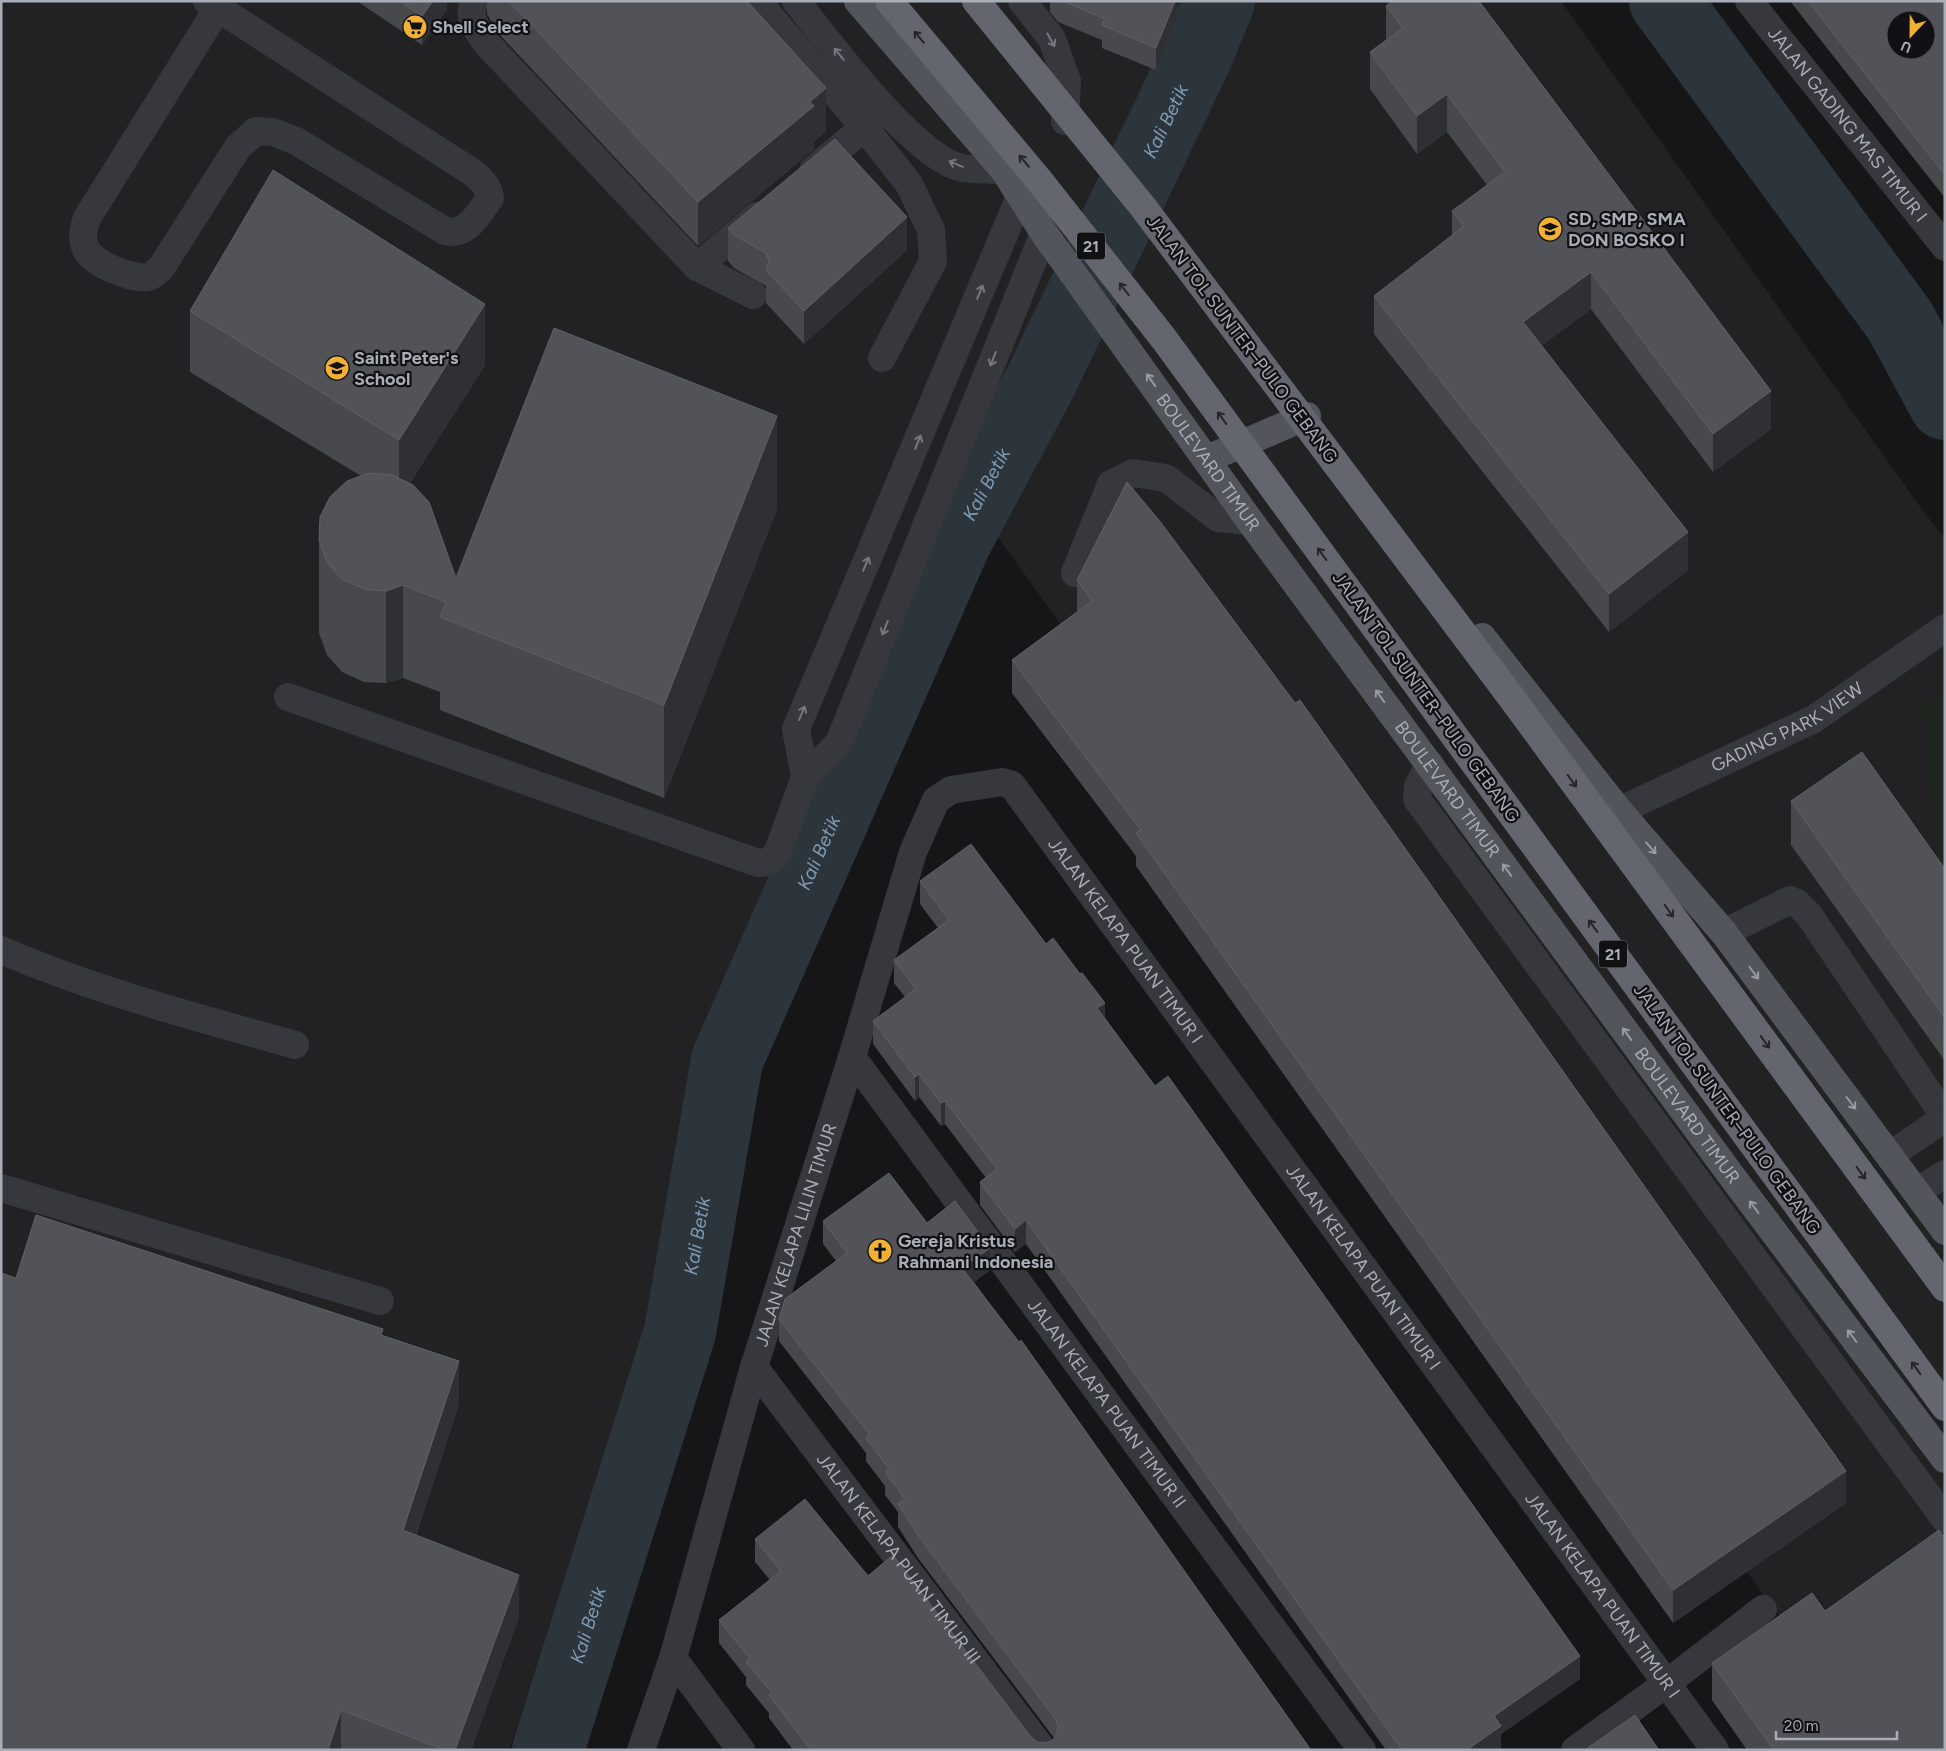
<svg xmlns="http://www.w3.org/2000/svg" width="1946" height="1751" viewBox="0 0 1946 1751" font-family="Figtree,sans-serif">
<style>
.built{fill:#222225}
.pitch{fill:#1e261f}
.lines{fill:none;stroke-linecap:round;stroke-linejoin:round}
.river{stroke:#2c353c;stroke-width:72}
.minor{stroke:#37383d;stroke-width:28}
.major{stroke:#53555c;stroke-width:28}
.highway{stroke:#63666e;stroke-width:28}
.highway-bridge{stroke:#63666e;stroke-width:28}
.wall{fill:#47494d}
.shaded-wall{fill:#2f3033}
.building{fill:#525359;stroke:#5f6168;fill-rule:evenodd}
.oneway{stroke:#26262a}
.oneway2{stroke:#757881}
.oneway3{stroke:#979ba6}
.labels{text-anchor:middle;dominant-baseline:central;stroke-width:4.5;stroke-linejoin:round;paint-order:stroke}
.shield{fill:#111113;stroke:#7b7e86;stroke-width:1}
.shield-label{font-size:16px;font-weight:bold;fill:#a8adb8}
.poi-label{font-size:18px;font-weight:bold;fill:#a8adb8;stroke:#111113;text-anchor:start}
.street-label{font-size:18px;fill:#a8adb8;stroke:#111113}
.water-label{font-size:19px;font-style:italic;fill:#7f9bb3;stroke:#111113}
</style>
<rect width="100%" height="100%" fill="#161618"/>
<path class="built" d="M 1,1 L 1561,1 L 1918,504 L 1945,539 L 1945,1750 L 1876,1750 L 941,459 L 794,917 L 509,1750 L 1,1750 Z"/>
<path class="pitch" d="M 1945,700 L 1945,877 L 1937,878 L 1923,702 Z"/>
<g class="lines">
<g class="river">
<path d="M 1665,1 L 1900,321 L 1945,404"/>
<path id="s1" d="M 548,1750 L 680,1332 L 727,1060 L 956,540 L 1041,381 L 1196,57 L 1219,1"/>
</g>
<g class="minor">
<path d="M 207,1 L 218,8 L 453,160 C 467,169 488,179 490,198 C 478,214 468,236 445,231 L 296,141 L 273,132 L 256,131 L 238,147 L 161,268 C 157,271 153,276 148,277 C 133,280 93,264 86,249 C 81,237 83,230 87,218 L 218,8 L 222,1"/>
<path d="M 475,1 C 465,17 478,30 487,44 L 697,267"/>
<path d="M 757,1 L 864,127 L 909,184 L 931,230 L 933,261 L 882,358"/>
<path d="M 796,1 C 828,41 914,158 962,168 C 975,170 990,169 1004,170"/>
<path d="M 1022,1 L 1052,39 L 1067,81 L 1065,121"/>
<path id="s2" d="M 1749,1 L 1945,247"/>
<path d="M 813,170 L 885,110"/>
<path d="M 753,295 L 697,267 L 757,216"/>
<path d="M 1075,573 L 1111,484 L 1133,473 L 1166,478 L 1218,518 L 1250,521"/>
<path d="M 288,697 L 758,863 L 768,862 L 777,854 L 805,777 L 839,743 L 1044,233"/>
<path d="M 1430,764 L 1418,786 L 1417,799 L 1945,1519"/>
<path d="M 805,777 L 796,729 L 1021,194"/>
<path id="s3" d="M 1619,811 L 1814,719 L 1945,628"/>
<path d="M 1724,933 L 1790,900 L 1797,903 L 1809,915 L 1945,1117"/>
<path d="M 1,950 C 96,991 196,1017 295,1045"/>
<path id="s4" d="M 852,1057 L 1362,1750"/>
<path d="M 1890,1155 L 1945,1118"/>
<path d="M 1,1188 L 380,1301"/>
<path d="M 1916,1192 L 1945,1174"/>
<path id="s5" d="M 754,1367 L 1043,1750"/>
<path d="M 673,1658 L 741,1750"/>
<path id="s6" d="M 641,1750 L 673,1658 L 754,1367 L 852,1057 L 913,852 L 936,800 L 951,790 L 1002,782 L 1012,785 L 1715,1750"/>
<path d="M 1575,1750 L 1667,1683 L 1763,1609"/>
</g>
<g class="major">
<path id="s7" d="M 858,1 L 1004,170 L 1044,233 L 1250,521 L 1739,1186 L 1945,1459"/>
<path d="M 1207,459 L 1307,416"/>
<path d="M 1482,637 L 1619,811 L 1724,933 L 1945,1231"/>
</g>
<g class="highway">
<path d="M 1334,461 L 1511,697 L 1945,1288"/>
<path d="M 1282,500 L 1945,1407"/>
</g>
<g class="highway-bridge">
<path d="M 889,1 L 1039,180 L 1164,339 L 1282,500"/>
<path d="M 976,1 L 1143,207 L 1334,461"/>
</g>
</g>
<g class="wall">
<path d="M 357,1 L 447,1 L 447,9 L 422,45 Z"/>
<path d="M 487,1 L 747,1 L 826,131 L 814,142 L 814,149 L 698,246 L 499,34 L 487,14 Z"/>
<path d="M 1050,1 L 1177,1 L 1177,20 L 1156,70 L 1102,48 L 1102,40 L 1058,22 L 1050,12 Z"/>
<path d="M 1790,1 L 1945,1 L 1945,198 Z"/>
<path d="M 1386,6 L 1771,429 L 1713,472 L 1591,309 L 1541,346 L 1688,570 L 1609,632 L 1374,334 L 1374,296 L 1452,235 L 1452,211 L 1487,185 L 1447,132 L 1417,154 L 1370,89 L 1370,52 L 1386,40 Z"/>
<path d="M 728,228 L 907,250 L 804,344 L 766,303 L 766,286 L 734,268 L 728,261 Z"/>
<path d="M 190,311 L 485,365 L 410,483 L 456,578 L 777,509 L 664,798 L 440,710 L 440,692 L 403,678 L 386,683 L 364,682 L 342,672 L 327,655 L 319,633 L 319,540 L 361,476 L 190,372 Z"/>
<path d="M 1077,580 L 1846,1503 L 1673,1623 L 1136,866 L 1136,856 L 1012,693 L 1012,660 L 1077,612 Z"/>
<path d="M 1791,801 L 1945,869 L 1945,1061 L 1791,845 Z"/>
<path d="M 920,881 L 1046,944 L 1105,1018 L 1580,1679 L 1501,1734 L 1501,1749 L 1500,1750 L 1386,1750 L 1026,1244 L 1015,1252 L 980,1205 L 980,1182 L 986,1178 L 945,1124 L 941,1126 L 919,1097 L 915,1101 L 873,1044 L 873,1021 L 905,997 L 894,983 L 894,960 L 938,928 L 920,904 Z"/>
<path d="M 823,1221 L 927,1223 L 990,1270 L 974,1282 L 1311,1750 L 793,1750 L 769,1718 L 769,1713 L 746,1685 L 746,1677 L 719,1643 L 719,1620 L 770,1580 L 755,1562 L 755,1539 L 868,1576 L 1031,1737 L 1037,1742 L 1045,1743 L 1053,1740 L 1054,1738 L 918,1558 L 898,1527 L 898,1512 L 885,1495 L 885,1486 L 866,1461 L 866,1453 L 779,1341 L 779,1319 L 836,1261 L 823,1244 Z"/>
<path d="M 16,1278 L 383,1336 L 459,1404 L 416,1535 L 519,1617 L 471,1750 L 1,1750 Z"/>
<path d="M 1825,1611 L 1945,1750 L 1747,1750 L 1712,1700 L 1712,1663 Z"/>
</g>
<g class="shaded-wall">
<path d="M 433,1 L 447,1 L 447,9 L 422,45 L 422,16 Z"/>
<path d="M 1175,1 L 1177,1 L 1177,20 L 1156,70 L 1156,48 Z"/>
<path d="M 826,88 L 826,131 L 814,142 L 814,149 L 698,246 L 698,202 Z"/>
<path d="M 1447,94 L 1447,132 L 1417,154 L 1417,116 Z"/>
<path d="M 907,217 L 907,250 L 804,344 L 804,311 Z"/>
<path d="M 1591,272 L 1591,309 L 1523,360 L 1523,322 Z"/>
<path d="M 485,304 L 485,365 L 399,500 L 399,440 Z"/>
<path d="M 1771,391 L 1771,429 L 1713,472 L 1713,434 Z"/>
<path d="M 777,416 L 777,509 L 664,798 L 664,705 Z"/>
<path d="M 1688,532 L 1688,570 L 1609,632 L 1609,594 Z"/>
<path d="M 403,585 L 403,678 L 386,683 L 386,591 Z"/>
<path d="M 1105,1003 L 1105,1026 L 1097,1008 Z"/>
<path d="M 919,1074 L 919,1097 L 915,1101 L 915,1077 Z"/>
<path d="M 945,1101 L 945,1124 L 941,1126 L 941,1103 Z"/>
<path d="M 1026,1220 L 1026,1244 L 1015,1252 L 1015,1229 Z"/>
<path d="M 990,1248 L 990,1270 L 962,1291 L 962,1268 Z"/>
<path d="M 459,1361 L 459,1404 L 403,1573 L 403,1530 Z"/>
<path d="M 1846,1471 L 1846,1503 L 1673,1623 L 1673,1590 Z"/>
<path d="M 519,1575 L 519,1617 L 471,1750 L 455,1750 Z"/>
<path d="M 1580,1656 L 1580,1679 L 1501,1734 L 1501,1749 L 1500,1750 L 1467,1750 L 1494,1716 Z"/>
<path d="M 341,1710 L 341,1750 L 328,1750 Z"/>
</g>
<g class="building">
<path d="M 400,1 L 433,1 L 422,16 Z"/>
<path d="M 509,1 L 747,1 L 826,88 L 810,102 L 814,106 L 698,202 Z"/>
<path d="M 1063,1 L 1175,1 L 1156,48 L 1102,25 L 1105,19 Z"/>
<path d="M 1392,1 L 1479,1 L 1771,391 L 1713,434 L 1591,272 L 1523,322 L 1688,532 L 1609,594 L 1374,296 L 1464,226 L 1452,211 L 1505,172 L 1447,94 L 1417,116 L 1370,52 L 1403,28 L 1386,6 Z"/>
<path d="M 1808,1 L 1945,1 L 1945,175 ZM 1896,20 L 1926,20 L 1926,50 L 1896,50 Z"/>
<path d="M 835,139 L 907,217 L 804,311 L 766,270 L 769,261 L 766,253 L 734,235 L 728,228 Z"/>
<path d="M 273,170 L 485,304 L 399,440 L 190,311 Z"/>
<path d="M 554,328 L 777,416 L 664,705 L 440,617 L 446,602 L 403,585 L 386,591 L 364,589 L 342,579 L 327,562 L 319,540 L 320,517 L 330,497 L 347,481 L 369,473 L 392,475 L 413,485 L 429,502 L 456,578 Z"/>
<path d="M 1127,482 L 1159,520 L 1295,703 L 1300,700 L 1846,1471 L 1673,1590 L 1136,833 L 1141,830 L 1012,660 L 1092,601 L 1077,580 Z"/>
<path d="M 1862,752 L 1945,869 L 1945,1018 L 1791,801 Z"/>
<path d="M 971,844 L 1046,944 L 1053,938 L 1080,974 L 1082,973 L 1105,1003 L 1097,1008 L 1155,1086 L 1168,1076 L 1580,1656 L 1494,1716 L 1501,1726 L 1467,1750 L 1402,1750 L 1026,1220 L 1015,1229 L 980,1182 L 997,1169 L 945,1101 L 941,1103 L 919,1074 L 915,1077 L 873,1021 L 916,989 L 894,960 L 949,920 L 920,881 Z"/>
<path d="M 889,1173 L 927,1223 L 955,1201 L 990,1248 L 962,1268 L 1019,1342 L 1021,1340 L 1311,1750 L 811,1750 L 769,1695 L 772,1693 L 746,1662 L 750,1659 L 719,1620 L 781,1571 L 755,1539 L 805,1499 L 868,1576 L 893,1555 L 1031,1737 L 1037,1742 L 1045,1743 L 1053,1740 L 1057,1734 L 1058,1726 L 1055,1718 L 918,1535 L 898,1504 L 905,1499 L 885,1472 L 889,1469 L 866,1438 L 870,1435 L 779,1319 L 785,1299 L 847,1253 L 823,1221 Z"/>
<path d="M 36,1215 L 383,1329 L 381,1335 L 459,1361 L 403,1530 L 519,1575 L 455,1750 L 445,1750 L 341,1710 L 328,1750 L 1,1750 L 1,1273 L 16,1278 Z"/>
<path d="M 1939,1530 L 1945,1538 L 1945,1750 L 1774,1750 L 1712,1663 L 1812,1593 L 1825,1611 Z"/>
<path d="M 1635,1715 L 1659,1750 L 1585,1750 Z"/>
</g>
<defs><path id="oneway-shaft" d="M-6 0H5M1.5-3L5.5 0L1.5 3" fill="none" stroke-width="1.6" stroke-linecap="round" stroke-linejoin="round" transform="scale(1.25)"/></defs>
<g class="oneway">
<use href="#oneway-shaft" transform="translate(919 37) rotate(-130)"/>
<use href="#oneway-shaft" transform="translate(1024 161) rotate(-130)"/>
<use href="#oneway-shaft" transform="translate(1124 289) rotate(-128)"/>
<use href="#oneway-shaft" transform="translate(1222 418) rotate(-126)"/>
<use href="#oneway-shaft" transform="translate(1322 554) rotate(-126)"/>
<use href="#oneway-shaft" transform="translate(1572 781) rotate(54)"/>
<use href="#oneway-shaft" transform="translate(1669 911) rotate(54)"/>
<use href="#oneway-shaft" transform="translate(1593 926) rotate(-126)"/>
<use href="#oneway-shaft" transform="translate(1765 1042) rotate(54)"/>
<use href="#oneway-shaft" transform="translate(1861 1173) rotate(54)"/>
<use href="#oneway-shaft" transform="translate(1916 1368) rotate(-126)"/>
</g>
<g class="oneway2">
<use href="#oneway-shaft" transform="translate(1051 40) rotate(61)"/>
<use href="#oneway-shaft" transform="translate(839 54) rotate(-129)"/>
<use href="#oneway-shaft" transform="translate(956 164) rotate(-157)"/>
<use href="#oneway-shaft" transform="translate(980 292) rotate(-68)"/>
<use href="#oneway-shaft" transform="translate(993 359) rotate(112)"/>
<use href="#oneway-shaft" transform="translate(918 442) rotate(-68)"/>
<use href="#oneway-shaft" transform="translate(866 564) rotate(-67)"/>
<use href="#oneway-shaft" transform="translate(885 628) rotate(112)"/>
<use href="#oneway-shaft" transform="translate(802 713) rotate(-67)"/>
</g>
<g class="oneway3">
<use href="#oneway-shaft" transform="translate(1151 380) rotate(-125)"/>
<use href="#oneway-shaft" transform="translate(1380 696) rotate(-126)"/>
<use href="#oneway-shaft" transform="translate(1651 848) rotate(49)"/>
<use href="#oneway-shaft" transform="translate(1507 870) rotate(-126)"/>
<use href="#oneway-shaft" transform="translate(1754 973) rotate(53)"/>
<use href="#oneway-shaft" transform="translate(1627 1034) rotate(-126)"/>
<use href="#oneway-shaft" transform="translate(1851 1103) rotate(53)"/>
<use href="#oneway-shaft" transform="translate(1754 1207) rotate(-127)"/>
<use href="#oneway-shaft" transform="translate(1852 1336) rotate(-127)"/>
</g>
<defs>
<symbol id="supermarket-disc" viewBox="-11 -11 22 22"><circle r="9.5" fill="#f2b134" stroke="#111113"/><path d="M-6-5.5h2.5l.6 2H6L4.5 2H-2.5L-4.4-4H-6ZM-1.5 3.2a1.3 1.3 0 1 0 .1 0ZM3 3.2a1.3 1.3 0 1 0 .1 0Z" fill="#111"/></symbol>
<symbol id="school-disc" viewBox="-11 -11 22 22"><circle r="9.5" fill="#f2b134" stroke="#111113"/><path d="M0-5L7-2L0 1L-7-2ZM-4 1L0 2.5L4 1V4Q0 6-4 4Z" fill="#111"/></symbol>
<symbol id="church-disc" viewBox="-11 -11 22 22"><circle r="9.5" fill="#f2b134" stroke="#111113"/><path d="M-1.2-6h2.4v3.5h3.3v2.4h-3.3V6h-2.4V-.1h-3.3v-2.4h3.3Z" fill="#111"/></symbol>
</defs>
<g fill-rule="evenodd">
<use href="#supermarket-disc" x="401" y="13" width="28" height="28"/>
<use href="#school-disc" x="1536" y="215" width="28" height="28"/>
<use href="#school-disc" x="323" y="354" width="28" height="28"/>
<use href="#church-disc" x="866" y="1237" width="28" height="28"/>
</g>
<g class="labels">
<g class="shield">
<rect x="1077" y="232.5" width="28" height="27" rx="4"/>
<rect x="1599" y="940.5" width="28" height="27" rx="4"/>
</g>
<g class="shield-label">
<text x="1091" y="246">21</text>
<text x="1613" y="954">21</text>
</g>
<g class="poi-label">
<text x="432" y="27">Shell Select</text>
<text x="1568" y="219">SD, SMP, SMA<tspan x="1568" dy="21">DON BOSKO I</tspan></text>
<text x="354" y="358">Saint Peter's<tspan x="354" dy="21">School</tspan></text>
<text x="898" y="1241">Gereja Kristus<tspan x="898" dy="21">Rahmani Indonesia</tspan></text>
</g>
<g class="street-label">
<text stroke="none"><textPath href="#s2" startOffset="158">JALAN GADING MAS TIMUR I</textPath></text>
<text transform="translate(1242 339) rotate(53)">JALAN TOL SUNTER–PULO GEBANG</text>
<text stroke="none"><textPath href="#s7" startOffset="580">BOULEVARD TIMUR</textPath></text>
<text transform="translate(1426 697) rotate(54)">JALAN TOL SUNTER–PULO GEBANG</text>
<text stroke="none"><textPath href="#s3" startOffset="188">GADING PARK VIEW</textPath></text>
<text stroke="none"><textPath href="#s7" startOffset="985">BOULEVARD TIMUR</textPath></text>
<text stroke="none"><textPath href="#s6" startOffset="1268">JALAN KELAPA PUAN TIMUR I</textPath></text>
<text transform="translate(1727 1109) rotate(54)">JALAN TOL SUNTER–PULO GEBANG</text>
<text stroke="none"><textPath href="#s7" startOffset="1390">BOULEVARD TIMUR</textPath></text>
<text stroke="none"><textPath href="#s6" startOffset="538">JALAN KELAPA LILIN TIMUR</textPath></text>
<text stroke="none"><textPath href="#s6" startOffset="1672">JALAN KELAPA PUAN TIMUR I</textPath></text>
<text stroke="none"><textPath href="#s4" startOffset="430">JALAN KELAPA PUAN TIMUR II</textPath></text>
<text stroke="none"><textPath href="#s5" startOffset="240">JALAN KELAPA PUAN TIMUR III</textPath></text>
<text stroke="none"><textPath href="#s6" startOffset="2078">JALAN KELAPA PUAN TIMUR I</textPath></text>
</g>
<g class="water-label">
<text stroke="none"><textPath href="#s1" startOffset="1751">Kali Betik</textPath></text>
<text stroke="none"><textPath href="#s1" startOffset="1346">Kali Betik</textPath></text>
<text stroke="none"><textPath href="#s1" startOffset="941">Kali Betik</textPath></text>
<text stroke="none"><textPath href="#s1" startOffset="536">Kali Betik</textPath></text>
<text stroke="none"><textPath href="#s1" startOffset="131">Kali Betik</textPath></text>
</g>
</g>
<rect width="1946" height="1751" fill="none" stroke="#a8adb8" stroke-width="5"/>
<g transform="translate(1911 35) rotate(202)"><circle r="24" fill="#111113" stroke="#4d4f55"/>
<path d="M0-4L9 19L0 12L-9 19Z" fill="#f2b134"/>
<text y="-8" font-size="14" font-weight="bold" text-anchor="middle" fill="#a8adb8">U</text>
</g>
<path d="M1776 1731v8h121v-8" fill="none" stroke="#a8adb8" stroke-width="2.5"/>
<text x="1784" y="1731" font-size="15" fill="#a8adb8" stroke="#111113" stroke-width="4" paint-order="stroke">20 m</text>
</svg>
